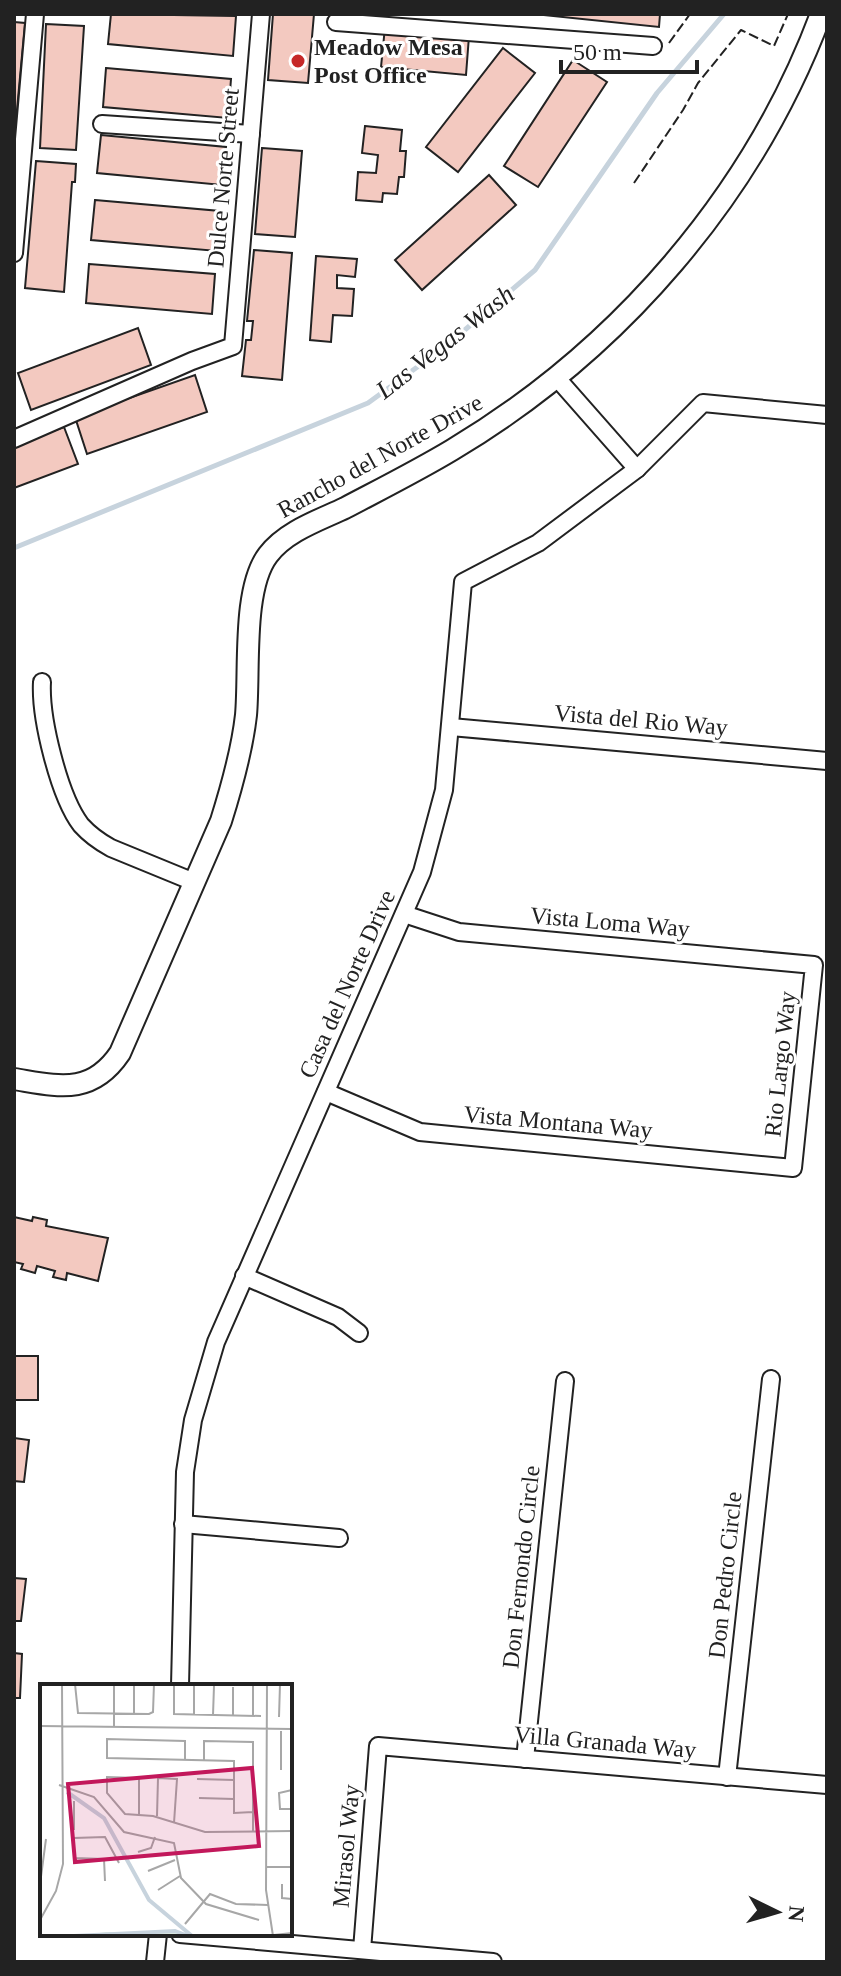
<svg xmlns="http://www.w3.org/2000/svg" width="841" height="1976" viewBox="0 0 841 1976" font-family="'Times New Roman',serif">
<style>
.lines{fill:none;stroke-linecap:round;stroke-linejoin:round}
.stream{stroke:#c7d3dd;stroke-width:5}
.building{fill:#f3c9c0;stroke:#222;stroke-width:2}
.minor-casing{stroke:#222;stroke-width:20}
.tertiary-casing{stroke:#222;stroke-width:24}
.minor{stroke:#fff;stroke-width:16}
.tertiary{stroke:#fff;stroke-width:20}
.fence{stroke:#222;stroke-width:2;stroke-dasharray:10 4;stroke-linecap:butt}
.poi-dot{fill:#c62828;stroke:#fff;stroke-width:3}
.labels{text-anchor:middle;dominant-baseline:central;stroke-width:6;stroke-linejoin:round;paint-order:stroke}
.poi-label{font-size:24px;font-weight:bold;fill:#222;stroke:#fff;text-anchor:start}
.street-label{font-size:24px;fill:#222;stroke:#fff}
.water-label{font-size:26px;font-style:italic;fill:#222;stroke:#fff}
.inset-river{fill:none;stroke:#c7d3dd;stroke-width:4}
.inset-road{fill:none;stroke:#a7a7a7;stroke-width:2}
.view{fill:#c2185b;fill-opacity:0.15;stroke:#c2185b;stroke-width:4}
.inset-edge{fill:none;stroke:#222;stroke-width:4}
</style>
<rect width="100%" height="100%" fill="#fff"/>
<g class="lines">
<path class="stream" d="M 14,548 L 368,403 L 446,346 L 535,270 L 657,93 L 724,14"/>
</g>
<g class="building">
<path d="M 111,14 L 236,16 L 233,56 L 108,44 Z"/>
<path d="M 273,14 L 314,14 L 308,83 L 268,80 Z"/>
<path d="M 534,14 L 660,14 L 659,27 Z"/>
<path d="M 14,22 L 25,23 L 14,142 Z"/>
<path d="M 46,24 L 84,26 L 76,150 L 40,148 Z"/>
<path d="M 385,27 L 469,36 L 466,75 L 381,67 Z"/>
<path d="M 503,48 L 535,73 L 458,172 L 426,147 Z"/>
<path d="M 573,60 L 607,82 L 538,187 L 504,166 Z"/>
<path d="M 106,68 L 231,79 L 228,118 L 103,107 Z"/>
<path d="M 365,126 L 402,130 L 400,151 L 406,151 L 404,177 L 399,177 L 397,194 L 383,193 L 382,202 L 356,200 L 358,172 L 376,173 L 378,155 L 362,153 Z"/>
<path d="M 101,135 L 226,147 L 222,185 L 97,173 Z"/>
<path d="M 262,148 L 302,151 L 295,237 L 255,234 Z"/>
<path d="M 36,161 L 76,164 L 75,182 L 72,182 L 64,292 L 25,288 Z"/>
<path d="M 489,175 L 516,205 L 422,290 L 395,260 Z"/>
<path d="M 95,200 L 220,211 L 217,251 L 91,240 Z"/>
<path d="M 254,250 L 292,253 L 282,380 L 242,376 L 246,340 L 251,340 L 253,321 L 247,321 Z"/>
<path d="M 316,256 L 357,259 L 355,277 L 337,275 L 337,288 L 354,289 L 352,316 L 333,315 L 331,342 L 310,340 Z"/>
<path d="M 89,264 L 215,274 L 212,314 L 86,303 Z"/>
<path d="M 138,328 L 151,365 L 31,410 L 18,373 Z"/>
<path d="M 195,375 L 207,412 L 87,454 L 75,417 Z"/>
<path d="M 64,427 L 78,464 L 14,488 L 14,445 Z"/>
<path d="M 14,1217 L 32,1221 L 33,1217 L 47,1220 L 46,1226 L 108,1238 L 98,1281 L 67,1273 L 66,1280 L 53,1277 L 55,1271 L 37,1266 L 35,1273 L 21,1269 L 23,1264 L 14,1262 Z"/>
<rect x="14" y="1356" width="24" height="44"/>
<path d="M 14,1438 L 29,1440 L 24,1482 L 14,1481 Z"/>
<path d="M 14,1578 L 26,1579 L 21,1621 L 14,1621 Z"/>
<path d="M 14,1653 L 22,1654 L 20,1698 L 14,1698 Z"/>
</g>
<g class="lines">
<defs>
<g id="minor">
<path d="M 336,22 L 653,46"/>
<path d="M 102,124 L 251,134"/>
<path d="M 14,253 L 35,14"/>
<path d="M 556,377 L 637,469"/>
<path d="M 14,439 L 192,361 L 233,346 L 261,14"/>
<path d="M 42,682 C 40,718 59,796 81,825 C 90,835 100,842 111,848 L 194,882"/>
<path d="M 451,727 L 827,761"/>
<path d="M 326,1092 L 420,1132 L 793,1168 L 814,965 L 459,932 L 404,914"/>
<path d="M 244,1276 L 338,1317 L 359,1333"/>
<path d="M 183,1524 L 339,1538"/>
<path d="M 180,1686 L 185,1472 L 193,1420 L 216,1342 L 422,872 L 444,790 L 463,582 L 538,543 L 637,469 L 703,403 L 827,415"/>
<path d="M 525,1759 L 565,1381"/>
<path d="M 727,1777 L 771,1379"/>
<path d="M 180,1934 L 493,1962"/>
<path d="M 362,1950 L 378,1746 L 827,1785"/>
<path d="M 155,1962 L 158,1934"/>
</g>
<path id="tertiary" d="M 14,1079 C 58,1086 91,1096 120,1053 L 221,821 C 232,786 242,751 246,715 C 250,671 242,589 268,555 C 286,531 320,520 345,508 C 381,489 417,471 452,450 C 618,351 753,196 821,14"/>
</defs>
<use href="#minor" class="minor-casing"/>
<use href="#tertiary" class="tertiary-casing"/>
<use href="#minor" class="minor"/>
<use href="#tertiary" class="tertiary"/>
<g class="fence">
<path d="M 669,43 L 690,14"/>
<path d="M 634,183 L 683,110 L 698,83 L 741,30 L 774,46 L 788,14"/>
</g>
</g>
<circle class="poi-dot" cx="298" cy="61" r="8"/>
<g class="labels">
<g class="poi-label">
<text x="314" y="47">Meadow Mesa<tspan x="314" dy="28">Post Office</tspan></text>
</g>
<g class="street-label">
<text transform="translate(223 178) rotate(-85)">Dulce Norte Street</text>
<text transform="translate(380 456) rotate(-29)">Rancho del Norte Drive</text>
<text transform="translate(641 720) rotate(5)">Vista del Rio Way</text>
<text transform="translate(610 922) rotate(5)">Vista Loma Way</text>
<text transform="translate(347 984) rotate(-66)">Casa del Norte Drive</text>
<text transform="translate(780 1064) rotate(-84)">Rio Largo Way</text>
<text transform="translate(558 1122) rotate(5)">Vista Montana Way</text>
<text transform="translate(521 1567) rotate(-84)">Don Fernondo Circle</text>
<text transform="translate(725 1575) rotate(-84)">Don Pedro Circle</text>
<text transform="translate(605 1742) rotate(5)">Villa Granada Way</text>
<text transform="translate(346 1846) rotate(-85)">Mirasol Way</text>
</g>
<g class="water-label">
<text transform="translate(445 342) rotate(-38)">Las Vegas Wash</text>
</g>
</g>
<g transform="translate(40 1684)">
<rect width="252" height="252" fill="#fff"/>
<path d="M 66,248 L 136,248 L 146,252 L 40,252 Z" fill="#e0efe3"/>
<path class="inset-river" d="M 27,108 L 64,134 L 109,216 L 152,252M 34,252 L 135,247 L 148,252"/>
<path class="inset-road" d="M 35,0 L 38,29 L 109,30 L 113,28 L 114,0M 74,0 L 74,43M 94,0 L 94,30M 227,0 L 226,206 L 233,252M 134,1 L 134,30 L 221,32M 154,31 L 154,2M 173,31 L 174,2M 193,31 L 193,3M 213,32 L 213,0M 239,33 L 240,0M 0,42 L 252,45M 145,76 L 145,57 L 67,55 L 67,74 L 194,77 L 194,129 L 213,128M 164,76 L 164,57 L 213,58 L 213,147M 241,86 L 241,47M 157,95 L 194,96M 19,101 L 54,113 L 84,148 L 134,159 L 141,194 L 166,220 L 219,236M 252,106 L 239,109 L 240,125 L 252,125M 159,114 L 194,115M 34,117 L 34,146M 99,130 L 99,94 L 67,93 L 67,109 L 85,130 L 113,132 L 165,148 L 252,147M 117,132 L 118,94 L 137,95 L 134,139M 98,168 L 111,164 L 115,153M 34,174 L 64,175 L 65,197M 34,180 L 34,154 L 65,153 L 79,179M 226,183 L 252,183M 108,187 L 135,176M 0,200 L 6,155M 242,200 L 242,214 L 252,215M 118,206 L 140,192M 0,236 L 16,207 L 23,180 L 22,0M 145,240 L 170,210 L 196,220 L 228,221M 225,252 L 252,249"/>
<path class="view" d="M 212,84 L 219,162 L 35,178 L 28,100 Z"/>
<rect width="252" height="252" class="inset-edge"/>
</g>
<rect width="841" height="1976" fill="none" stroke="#222222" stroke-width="32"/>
<g transform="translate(777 1912) rotate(95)" stroke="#ffffff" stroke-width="6" paint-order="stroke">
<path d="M0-6L14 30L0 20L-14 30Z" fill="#222222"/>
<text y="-12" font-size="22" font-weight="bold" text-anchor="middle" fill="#222222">N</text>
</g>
<path d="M561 60v12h136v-12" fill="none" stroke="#222222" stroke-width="4"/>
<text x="573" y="60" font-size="24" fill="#222222" stroke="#ffffff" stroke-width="6" paint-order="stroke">50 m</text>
</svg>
